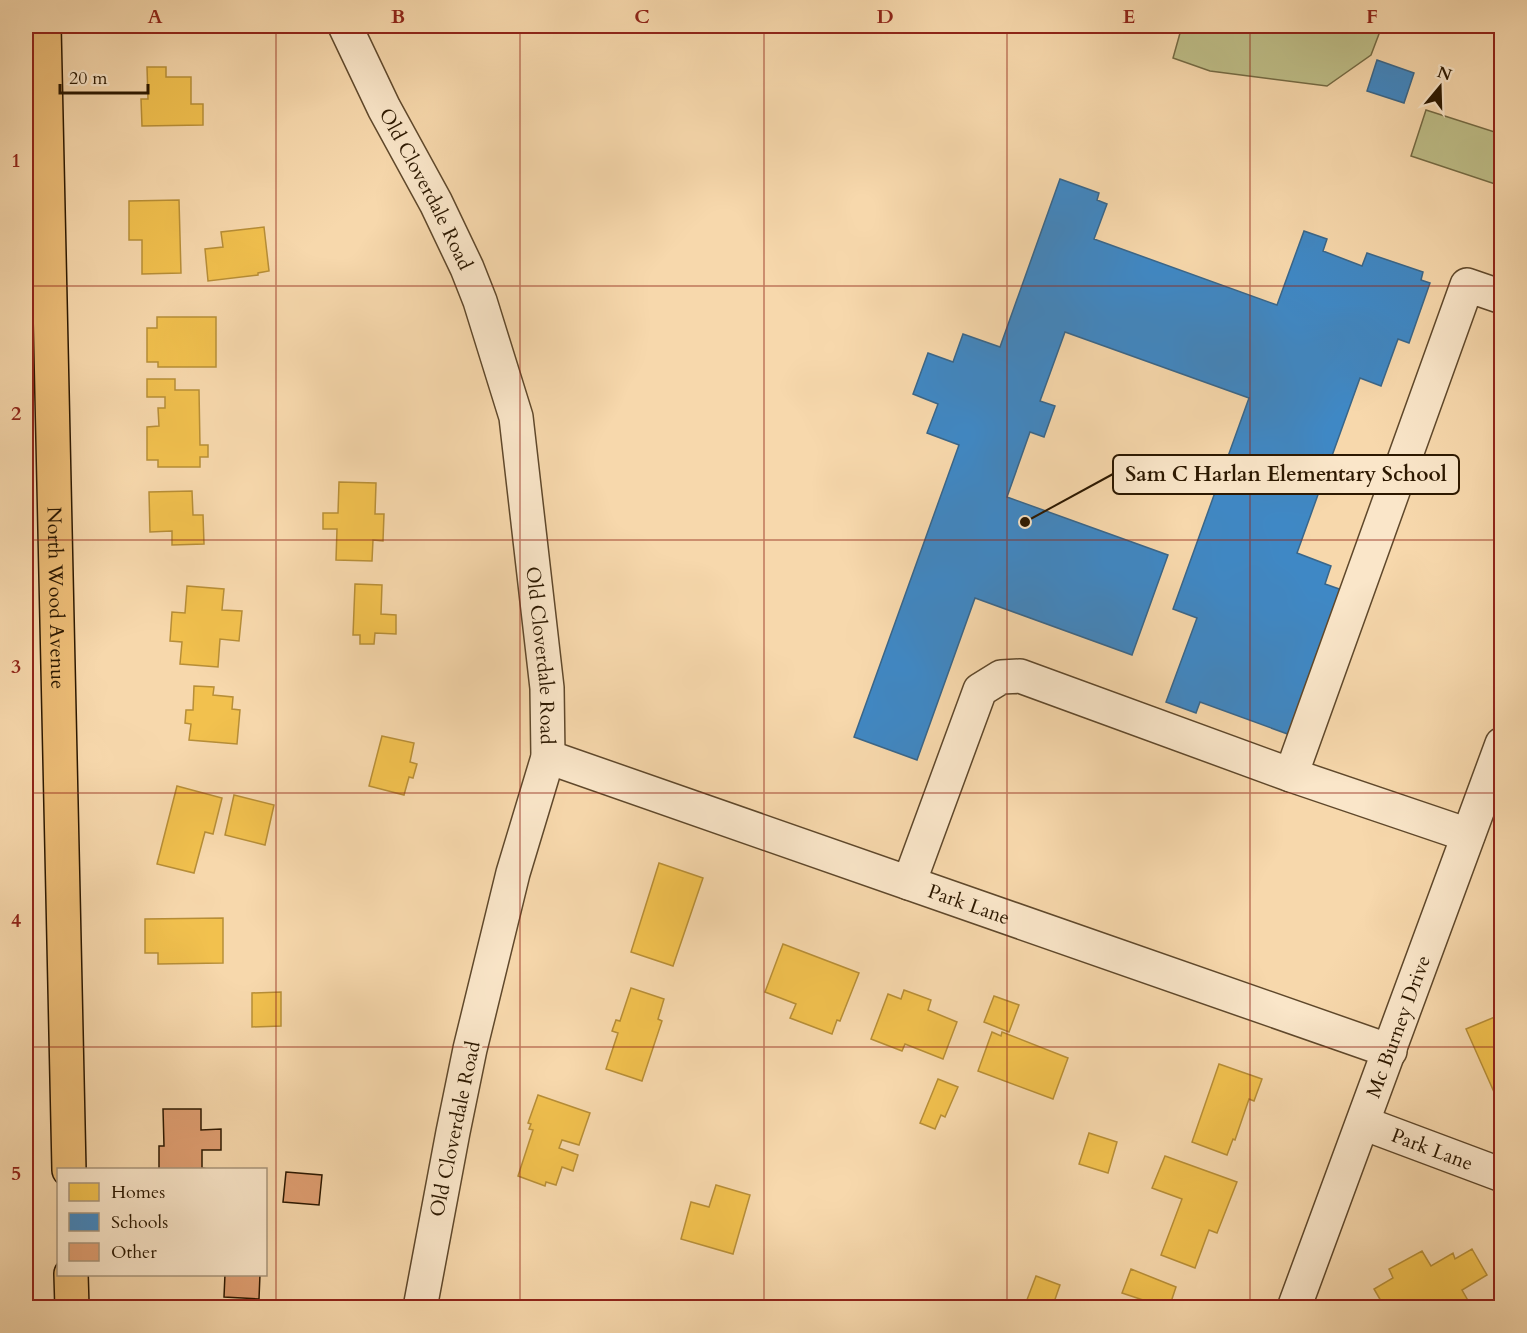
<svg xmlns="http://www.w3.org/2000/svg" width="1527" height="1333" viewBox="0 0 1527 1333" font-family="Cardo,serif">
<style>
.green{fill:#bebe88;stroke:#756b44;stroke-width:1.5}
.homes{fill:#f2c14e;stroke:#b78e37;stroke-width:1.5}
.schools{fill:#3f88c5;stroke:#39668a;stroke-width:1.5}
.building{fill:#df9e71;stroke:#2c1800;stroke-width:1.5}
.lines{fill:none;stroke-linecap:round;stroke-linejoin:round}
.minor-casing{stroke:#5f482b;stroke-width:36}
.major-casing{stroke:#2c1800;stroke-width:36}
.minor{stroke:#fae6c9;stroke-width:33}
.major{stroke:#ecbc76;stroke-width:33}
.grid{fill:none;stroke:#8f2418;stroke-width:1.5;stroke-opacity:0.55}
.labels{text-anchor:middle;dominant-baseline:central;stroke-width:6;stroke-linejoin:round;paint-order:stroke}
.street-label{font-size:20px;fill:#2c1800;stroke:#fae6c9}
.leader{fill:none;stroke:#2c1800;stroke-width:2}
.callout-dot{fill:#2c1800;stroke:#fae6c9;stroke-width:2}
.callout{fill:#fae6c9;stroke:#2c1800;stroke-width:2}
.callout-label{font-size:21px;text-anchor:middle;font-weight:bold;fill:#2c1800}
.neatline{fill:none;stroke:#8f2418;stroke-width:2}
.grid-label{font-size:20px;text-anchor:middle;font-weight:bold;fill:#8f2418}
</style>
<rect width="100%" height="100%" fill="#f7d8ac"/>
<filter id="stains"><feTurbulence type="fractalNoise" baseFrequency=".00333" numOctaves="4"/><feColorMatrix values="0 0 0 0 .2 0 0 0 0 .09 0 0 0 0 .02 0 0 0 .5 -.17"/></filter>
<radialGradient id="worn" r=".72"><stop offset=".6" stop-color="#630" stop-opacity="0"/><stop offset="1" stop-color="#630" stop-opacity=".3"/></radialGradient>
<g class="green">
<path d="M 1182,26 L 1382,26 L 1371,55 L 1327,86 L 1210,71 L 1173,58 Z"/>
<path d="M 1426,110 L 1501,134 L 1501,186 L 1411,156 Z"/>
</g>
<g class="homes">
<path d="M 147,67 L 166,67 L 166,77 L 191,77 L 191,104 L 203,104 L 203,125 L 142,126 L 141,99 L 148,99 Z"/>
<path d="M 179,200 L 181,273 L 142,274 L 142,240 L 129,240 L 129,201 Z"/>
<path d="M 264,227 L 269,271 L 258,273 L 258,275 L 208,281 L 205,249 L 223,247 L 221,232 Z"/>
<path d="M 157,317 L 216,317 L 216,367 L 158,367 L 158,362 L 147,362 L 147,328 L 157,328 Z"/>
<path d="M 147,379 L 175,379 L 175,390 L 199,390 L 200,445 L 208,445 L 208,457 L 200,457 L 200,467 L 158,467 L 158,460 L 147,460 L 147,427 L 159,426 L 158,408 L 165,408 L 165,397 L 147,397 Z"/>
<path d="M 339,482 L 376,483 L 375,514 L 384,514 L 383,541 L 373,540 L 372,561 L 336,560 L 337,529 L 323,529 L 323,513 L 338,513 Z"/>
<path d="M 192,491 L 193,515 L 203,515 L 204,544 L 172,545 L 172,531 L 150,532 L 149,492 Z"/>
<path d="M 355,584 L 382,585 L 381,614 L 396,615 L 396,634 L 375,633 L 374,644 L 360,644 L 360,635 L 353,635 Z"/>
<path d="M 187,586 L 224,589 L 222,610 L 242,611 L 239,641 L 220,639 L 218,667 L 180,664 L 182,642 L 170,641 L 172,612 L 185,613 Z"/>
<path d="M 194,686 L 214,687 L 213,695 L 233,697 L 232,709 L 240,710 L 237,744 L 189,740 L 191,724 L 185,723 L 186,710 L 193,710 Z"/>
<path d="M 382,736 L 414,743 L 410,762 L 417,764 L 413,778 L 409,777 L 404,795 L 369,786 Z"/>
<path d="M 177,786 L 222,798 L 213,834 L 205,832 L 194,873 L 157,864 Z"/>
<path d="M 234,795 L 274,805 L 265,845 L 225,835 Z"/>
<path d="M 659,863 L 703,878 L 673,966 L 631,952 Z"/>
<path d="M 223,918 L 223,963 L 158,964 L 158,953 L 145,953 L 145,919 Z"/>
<path d="M 783,944 L 859,973 L 840,1021 L 837,1020 L 832,1034 L 790,1018 L 796,1004 L 765,992 Z"/>
<path d="M 631,988 L 664,999 L 658,1019 L 662,1021 L 642,1081 L 606,1069 L 618,1033 L 612,1031 L 616,1020 L 620,1021 Z"/>
<path d="M 904,990 L 931,1000 L 928,1010 L 957,1022 L 943,1059 L 905,1044 L 902,1051 L 871,1039 L 888,994 L 901,999 Z"/>
<path d="M 281,992 L 281,1026 L 252,1027 L 252,993 Z"/>
<path d="M 994,996 L 1019,1005 L 1009,1032 L 984,1022 Z"/>
<path d="M 1502,1014 L 1502,1088 L 1494,1092 L 1466,1029 Z"/>
<path d="M 992,1032 L 1001,1036 L 1002,1032 L 1068,1058 L 1053,1099 L 978,1071 Z"/>
<path d="M 1219,1064 L 1262,1079 L 1254,1101 L 1249,1099 L 1235,1140 L 1233,1139 L 1227,1155 L 1192,1142 Z"/>
<path d="M 938,1079 L 958,1087 L 945,1117 L 941,1115 L 935,1129 L 920,1123 Z"/>
<path d="M 538,1095 L 590,1113 L 579,1145 L 562,1140 L 559,1148 L 578,1155 L 573,1171 L 562,1167 L 556,1185 L 546,1182 L 545,1186 L 518,1176 L 533,1130 L 529,1129 L 531,1124 L 528,1123 Z"/>
<path d="M 1089,1133 L 1117,1142 L 1108,1173 L 1079,1164 Z"/>
<path d="M 1165,1156 L 1237,1182 L 1217,1233 L 1209,1230 L 1195,1268 L 1161,1255 L 1182,1199 L 1152,1188 Z"/>
<path d="M 716,1185 L 750,1195 L 733,1254 L 681,1239 L 691,1202 L 709,1207 Z"/>
<path d="M 1472,1249 L 1487,1275 L 1462,1290 L 1470,1304 L 1464,1308 L 1440,1308 L 1438,1304 L 1431,1308 L 1385,1308 L 1374,1289 L 1393,1278 L 1389,1269 L 1422,1251 L 1431,1266 L 1453,1253 L 1455,1259 Z"/>
<path d="M 1131,1269 L 1176,1287 L 1171,1302 L 1185,1308 L 1140,1308 L 1143,1300 L 1122,1293 Z"/>
<path d="M 1036,1276 L 1060,1285 L 1052,1308 L 1032,1308 L 1025,1305 Z"/>
</g>
<g class="schools">
<path d="M 1377,60 L 1414,73 L 1404,103 L 1367,91 Z"/>
<path d="M 1060,179 L 1099,193 L 1097,200 L 1107,204 L 1094,239 L 1277,305 L 1304,231 L 1327,239 L 1323,251 L 1362,266 L 1367,253 L 1423,272 L 1421,280 L 1430,283 L 1409,343 L 1398,339 L 1381,386 L 1360,378 L 1297,553 L 1331,566 L 1325,584 L 1345,591 L 1293,736 L 1200,702 L 1196,713 L 1166,702 L 1197,618 L 1173,609 L 1249,398 L 1065,332 L 1040,401 L 1055,406 L 1044,437 L 1030,432 L 1007,497 L 1168,555 L 1132,655 L 975,598 L 917,760 L 854,737 L 959,445 L 927,433 L 938,404 L 913,394 L 928,353 L 953,362 L 963,334 L 1000,347 Z"/>
</g>
<g class="building">
<path d="M 163,1109 L 201,1109 L 201,1130 L 221,1129 L 221,1150 L 202,1150 L 202,1168 L 213,1170 L 159,1170 L 159,1146 L 164,1146 Z"/>
<path d="M 286,1172 L 322,1175 L 319,1205 L 283,1202 Z"/>
<path d="M 225,1274 L 260,1274 L 259,1299 L 224,1297 Z"/>
</g>
<g class="lines">
<defs>
<g id="minor">
<path id="s1" d="M 345,26 L 384,108 L 436,203 L 467,268 L 480,301 L 516,417 L 547,688 L 548,757 L 513,873 L 470,1049 L 453,1132 L 420,1308"/>
<path id="s2" d="M 548,757 L 1390,1051"/>
<path d="M 1291,775 L 1467,285 L 1502,297"/>
<path d="M 909,883 L 980,690 L 1001,677 L 1020,676 L 1291,775 L 1468,835"/>
<path id="s3" d="M 1363,1123 L 1502,1175"/>
<path id="s4" d="M 1294,1308 L 1502,744"/>
</g>
<g id="major">
<path id="s5" d="M 44,26 L 69,1170"/>
<path d="M 71,1274 L 72,1308"/>
</g>
</defs>
<use href="#minor" class="minor-casing"/>
<use href="#major" class="major-casing"/>
<use href="#minor" class="minor"/>
<use href="#major" class="major"/>
</g>
<path class="grid" d="M 276,26 L 276,1308M 520,26 L 520,1308M 764,26 L 764,1308M 1007,26 L 1007,1308M 1250,26 L 1250,1308M 26,286 L 1502,286M 26,540 L 1502,540M 26,793 L 1502,793M 26,1047 L 1502,1047"/>
<g class="labels">
<g class="street-label">
<text stroke="none"><textPath href="#s1" startOffset="182">Old Cloverdale Road</textPath></text>
<text stroke="none"><textPath href="#s5" startOffset="572">North Wood Avenue</textPath></text>
<text stroke="none"><textPath href="#s1" startOffset="668">Old Cloverdale Road</textPath></text>
<text stroke="none"><textPath href="#s2" startOffset="446">Park Lane</textPath></text>
<text stroke="none"><textPath href="#s4" startOffset="300">Mc Burney Drive</textPath></text>
<text transform="translate(455 1129) rotate(-78)">Old Cloverdale Road</text>
<text stroke="none"><textPath href="#s3" startOffset="74">Park Lane</textPath></text>
</g>
</g>
<path class="leader" d="M1025 522L1113 474"/>
<circle class="callout-dot" cx="1025" cy="522" r="6"/>
<rect class="callout" x="1113" y="455" width="346" height="39" rx="6"/>
<g class="callout-label">
<text x="1286" y="481">Sam C Harlan Elementary School</text>
</g>
<rect width="1527" height="1333" fill="none" stroke="#f7d8ac" stroke-width="66"/>
<rect x="57" y="1168" width="210" height="108" fill="#fae6c9" stroke="#a89479" stroke-width="1.5"/>
<rect x="69" y="1183" width="30" height="18" fill="#f2c14e" stroke="#a89479" stroke-width="1.5"/>
<text x="111" y="1198" font-size="18" fill="#2c1800">Homes</text>
<rect x="69" y="1213" width="30" height="18" fill="#3f88c5" stroke="#a89479" stroke-width="1.5"/>
<text x="111" y="1228" font-size="18" fill="#2c1800">Schools</text>
<rect x="69" y="1243" width="30" height="18" fill="#df9e71" stroke="#a89479" stroke-width="1.5"/>
<text x="111" y="1258" font-size="18" fill="#2c1800">Other</text>
<g transform="translate(1440 87) rotate(19)" stroke="#fae6c9" stroke-width="4.5" paint-order="stroke">
<path d="M0-4.5L10 22L0 15L-10 22Z" fill="#2c1800"/>
<text y="-9" font-size="16" font-weight="bold" text-anchor="middle" fill="#2c1800">N</text>
</g>
<path d="M60 84v9h88v-9" fill="none" stroke="#2c1800" stroke-width="3"/>
<text x="69" y="84" font-size="18" fill="#2c1800" stroke="#fae6c9" stroke-width="4.5" paint-order="stroke">20 m</text>
<rect x="33" y="33" width="1461" height="1267" class="neatline"/>
<g class="grid-label">
<text x="155" y="23">A</text>
<text x="398" y="23">B</text>
<text x="642" y="23">C</text>
<text x="885" y="23">D</text>
<text x="1129" y="23">E</text>
<text x="1372" y="23">F</text>
<text x="16" y="167">1</text>
<text x="16" y="420">2</text>
<text x="16" y="673">3</text>
<text x="16" y="927">4</text>
<text x="16" y="1180">5</text>
</g>
<rect width="100%" height="100%" filter="url(#stains)"/>
<rect width="100%" height="100%" fill="url(#worn)"/>
</svg>
